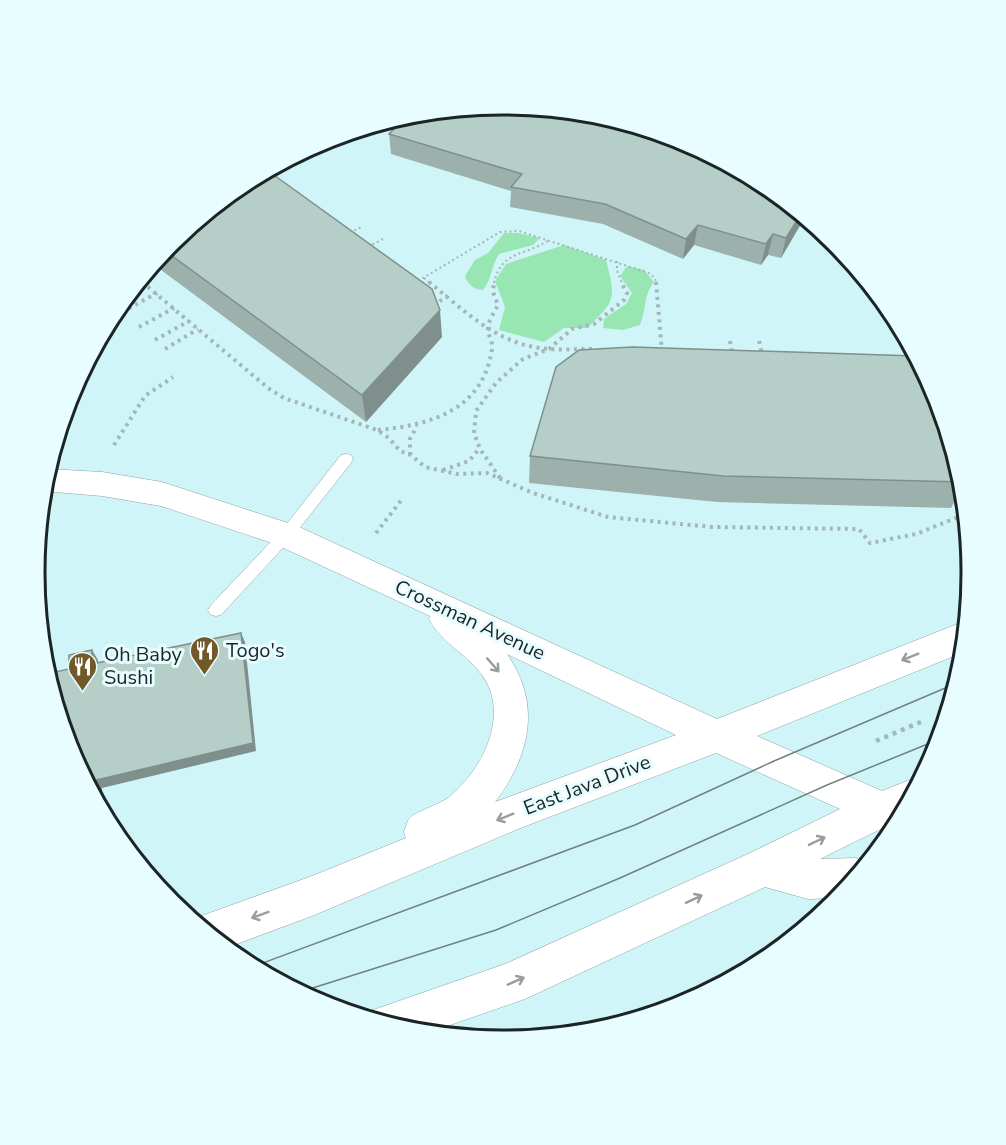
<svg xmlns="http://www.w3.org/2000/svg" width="1006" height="1145" viewBox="0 0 1006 1145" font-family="'Nunito Sans',sans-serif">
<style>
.built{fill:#d0f5f8}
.green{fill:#98e6b1}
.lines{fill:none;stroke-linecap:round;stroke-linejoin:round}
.service-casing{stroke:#8ba4a6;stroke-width:1}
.secondary-casing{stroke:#8ba4a6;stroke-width:1}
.path-far2{stroke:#a5b6b8;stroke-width:2;stroke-dasharray:2 3;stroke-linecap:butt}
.path-far1{stroke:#a5b6b8;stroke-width:4;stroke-dasharray:3 4.5;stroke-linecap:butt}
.path{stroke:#a5b6b8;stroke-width:4.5;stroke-dasharray:4 5;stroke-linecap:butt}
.service{fill:#fff;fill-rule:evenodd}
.secondary{fill:#fff;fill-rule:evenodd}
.tram{stroke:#728182;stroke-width:1.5}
.wall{fill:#9cb1ac}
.shaded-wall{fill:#7f908c}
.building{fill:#b5cec8;stroke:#7f908c;stroke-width:1.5}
.oneway{stroke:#989d9d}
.labels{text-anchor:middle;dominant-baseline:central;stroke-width:6;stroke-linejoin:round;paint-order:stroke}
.street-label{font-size:20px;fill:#1b2525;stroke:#e8fdff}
.poi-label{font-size:20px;fill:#1b2525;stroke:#e8fdff;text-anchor:start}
.rim{fill:none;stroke:#1b2525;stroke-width:3}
</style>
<rect width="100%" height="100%" fill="#e8fdff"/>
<circle class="built" cx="502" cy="578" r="464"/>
<g class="green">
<path d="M 504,233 L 518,233 L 540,238 L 533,245 L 499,254 C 491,266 492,279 483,290 C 473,289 468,285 465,276 L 475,260 L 488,253 Z"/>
<path d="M 564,245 L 606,260 C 616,298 616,301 587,328 L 564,328 L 544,342 L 499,330 L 505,307 L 495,281 L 506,264 Z"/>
<path d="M 627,266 L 644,270 L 654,282 C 643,295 647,309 640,325 L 623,330 L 603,328 L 604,319 L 626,304 L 632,293 L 620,276 Z"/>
</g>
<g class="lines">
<defs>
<path id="service" d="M 346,454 L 351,455 L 353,459 L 351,463 L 291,539 L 221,615 L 216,616 L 211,615 L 208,610 L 211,605 L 281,531 L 341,455 Z"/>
<path id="secondary" d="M 47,469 L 102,472 L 162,482 L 297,526 L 717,719 L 965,621 L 964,652 L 757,736 L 882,791 L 912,779 L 920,782 L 899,820 L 820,859 L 855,858 L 867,863 L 839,898 L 808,899 L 765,887 L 525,999 L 427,1033 L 411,1032 L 369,1019 L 373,1010 L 505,964 L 750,853 L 840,809 L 716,753 L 518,829 L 312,916 L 226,948 L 193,919 L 312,876 L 406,838 L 404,832 C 405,829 407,822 409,819 C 416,811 439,805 449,797 C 480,772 507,722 487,683 C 474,657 442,645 429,619 L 430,616 L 275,544 L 161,506 L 102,496 L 43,491 ZM 507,654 L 655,725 L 676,735 L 495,802 C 530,756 542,704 507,654 Z"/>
</defs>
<use href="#service" class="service-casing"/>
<use href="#secondary" class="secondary-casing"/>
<g class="path-far2">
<path d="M 350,233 L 363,226"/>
<path d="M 368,247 L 383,239"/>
<path d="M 617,261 L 617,271 L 622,283"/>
<path d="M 424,278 L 430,283"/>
<path d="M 140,280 L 144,283"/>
<path d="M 418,281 L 500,232 L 519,231 L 649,273 L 655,278 L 656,283"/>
<path d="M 494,283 C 501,250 526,256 549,240"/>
</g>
<g class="path-far1">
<path d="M 142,282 L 268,388 L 284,398 L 377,430 L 389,438 L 400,451 L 411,455 L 425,467 L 457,474 L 487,473 L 533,493 L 608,517 L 712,527 L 859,529 L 870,543 L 916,534 L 966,514"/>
<path d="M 429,282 C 460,307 493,340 534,347 C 554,351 574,349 594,349"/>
<path d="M 656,282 L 662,352"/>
<path d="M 433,305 L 448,296"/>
<path d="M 122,312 L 157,293"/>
<path d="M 139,327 L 174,308"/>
<path d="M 155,340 L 189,321"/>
<path d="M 730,341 L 732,353"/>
<path d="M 759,341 L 762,354"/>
<path d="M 165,349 L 198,329"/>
<path d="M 378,430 C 431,425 483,410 492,349 C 493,342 489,337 488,331 C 487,322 494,313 498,305 L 493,292 L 494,282"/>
<path d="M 114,445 L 145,396 L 173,377"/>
<path d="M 410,455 L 410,439 L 417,426"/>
<path d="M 443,470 L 469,461 L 479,449"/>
<path d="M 500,478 L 480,449 L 474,433 L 476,411 L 496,383 L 523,359 L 549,349 L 572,329 L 594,324 L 624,300 L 627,293 L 621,282"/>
<path d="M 955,493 L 965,504"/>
<path d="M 376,533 L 403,498"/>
</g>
<path class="path" d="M 876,741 L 921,722"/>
<use href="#service" class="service"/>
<use href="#secondary" class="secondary"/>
<g class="tram">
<path d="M 252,967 L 635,825 L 774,761 L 957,683"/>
<path d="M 300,992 L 496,930 L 620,878 L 827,785 L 940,739"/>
</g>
</g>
<g class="wall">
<path d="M 389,134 L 805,217 L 781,258 L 768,255 L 761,265 L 694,245 L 683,259 L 603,224 L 510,207 L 511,191 L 391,154 Z"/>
<path d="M 172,241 L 442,337 L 366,422 L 153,264 Z"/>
<path d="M 530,456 L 963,481 L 963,485 L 951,508 L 717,502 L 529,483 Z"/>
</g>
<g class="shaded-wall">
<path d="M 801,214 L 805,217 L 781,258 L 786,238 Z"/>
<path d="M 698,225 L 694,245 L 683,259 L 686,239 Z"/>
<path d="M 773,234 L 768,255 L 761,265 L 766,244 Z"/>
<path d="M 440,310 L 442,337 L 366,422 L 362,395 Z"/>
<path d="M 241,633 L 245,642 L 256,751 L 102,788 L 103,806 L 100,807 L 95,798 L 96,780 Z"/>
<path d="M 92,650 L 98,660 L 98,674 L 92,664 Z"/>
</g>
<g class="building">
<path d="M 503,104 L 595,113 L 683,140 L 764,183 L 801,214 L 786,238 L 773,234 L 766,244 L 698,225 L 686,239 L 605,204 L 511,187 L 522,174 L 389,134 L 409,114 L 412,113 Z"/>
<path d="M 267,170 L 432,289 L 440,310 L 362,395 L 164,250 L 172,241 L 243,183 Z"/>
<path d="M 632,347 L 916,356 L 936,394 L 963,482 L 723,476 L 530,456 L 556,367 L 579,350 Z"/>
<path d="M 241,633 L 253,743 L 96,780 L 97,798 L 95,798 L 70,751 L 46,674 L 69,669 L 69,655 L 92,650 L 92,664 Z"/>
</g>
<defs><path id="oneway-shaft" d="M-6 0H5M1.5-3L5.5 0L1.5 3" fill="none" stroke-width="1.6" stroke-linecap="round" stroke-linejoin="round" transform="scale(1.5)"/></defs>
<g class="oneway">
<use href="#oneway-shaft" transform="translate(910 657) rotate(158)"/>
<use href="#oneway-shaft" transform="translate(493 665) rotate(49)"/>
<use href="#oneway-shaft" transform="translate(505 817) rotate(158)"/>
<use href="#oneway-shaft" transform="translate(817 841) rotate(-26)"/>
<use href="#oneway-shaft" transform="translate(694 899) rotate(-25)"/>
<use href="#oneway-shaft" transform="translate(260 915) rotate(160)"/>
<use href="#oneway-shaft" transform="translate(516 981) rotate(-24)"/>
</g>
<defs>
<symbol id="restaurant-pin" viewBox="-11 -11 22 30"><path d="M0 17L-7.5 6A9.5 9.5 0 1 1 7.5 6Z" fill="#71592a" stroke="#e8fdff"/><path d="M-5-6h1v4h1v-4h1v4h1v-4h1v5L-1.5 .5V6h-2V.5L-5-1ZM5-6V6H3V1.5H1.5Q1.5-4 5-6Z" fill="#fff"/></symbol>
</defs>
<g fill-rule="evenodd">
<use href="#restaurant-pin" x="188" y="634" width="33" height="45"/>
<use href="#restaurant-pin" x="66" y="650" width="33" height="45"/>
</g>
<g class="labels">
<g class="street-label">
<text transform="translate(470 620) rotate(25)">Crossman Avenue</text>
<text transform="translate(587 785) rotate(-21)">East Java Drive</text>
</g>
<g class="poi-label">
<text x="226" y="650">Togo's</text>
<text x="104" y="654">Oh Baby<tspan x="104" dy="23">Sushi</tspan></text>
</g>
</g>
<path d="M0 0H1006V1145H0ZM502 115H504A457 457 0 0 1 961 572V573A457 457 0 0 1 504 1030H502A457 457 0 0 1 45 573V572A457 457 0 0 1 502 115Z" fill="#e8fdff" fill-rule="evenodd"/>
<path class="rim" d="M502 115H504A457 457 0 0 1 961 572V573A457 457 0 0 1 504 1030H502A457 457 0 0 1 45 573V572A457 457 0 0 1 502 115Z"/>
</svg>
